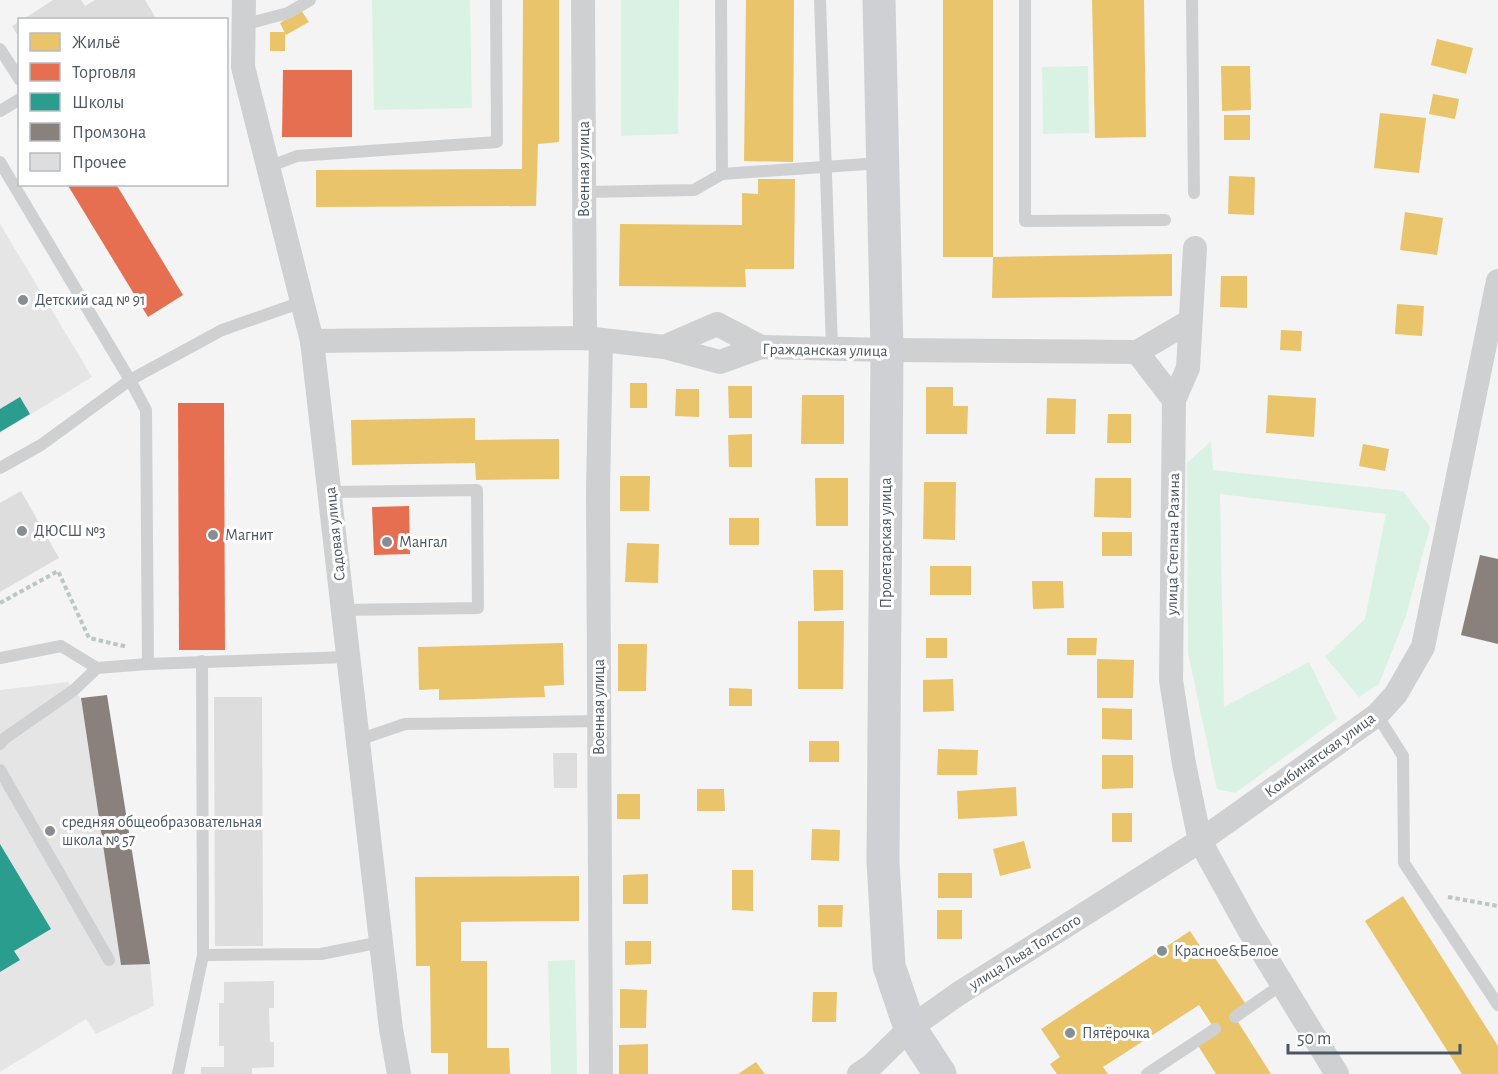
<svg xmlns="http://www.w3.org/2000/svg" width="1498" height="1074" viewBox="0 0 1498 1074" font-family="'Alegreya Sans',sans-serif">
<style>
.education{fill:#e6e5e6}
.green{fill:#d9f2e3}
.homes{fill:#e9c46a}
.shops{fill:#e76f51}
.schools{fill:#2a9d8f}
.industry{fill:#8a817c}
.building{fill:#ddddde}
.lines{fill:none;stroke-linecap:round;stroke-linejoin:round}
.path{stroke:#bcc7c4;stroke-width:4;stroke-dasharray:4.5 3;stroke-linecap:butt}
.lane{stroke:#ced0d2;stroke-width:12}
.street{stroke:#ced0d2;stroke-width:24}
.secondary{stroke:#ced0d4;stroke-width:33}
.poi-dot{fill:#868d94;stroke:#fff;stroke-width:2}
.labels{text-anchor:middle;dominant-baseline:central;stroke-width:6;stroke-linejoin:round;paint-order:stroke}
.street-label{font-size:16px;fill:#4a5661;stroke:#fff}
.poi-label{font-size:16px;fill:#4a5661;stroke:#fff;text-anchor:start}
</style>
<rect width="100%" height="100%" fill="#f4f4f4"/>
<g class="education">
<path d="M 0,224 L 92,377 L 0,433 Z"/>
<path d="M 68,682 L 81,699 L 121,964 L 150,964 L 154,1006 L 96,1034 L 86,1019 L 0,1072 L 0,690 Z"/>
</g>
<g class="green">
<path d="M 372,0 L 470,0 L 472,108 L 374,110 Z"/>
<path d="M 621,0 L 679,0 L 678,134 L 621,136 Z"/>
<path d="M 1088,66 L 1089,133 L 1043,134 L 1042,67 Z"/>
<path d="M 1211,441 L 1213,470 L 1403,491 L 1430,527 L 1406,616 L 1379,684 L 1359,697 L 1325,657 L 1365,619 L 1386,514 L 1220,494 L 1224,707 L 1309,662 L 1337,719 L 1235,793 L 1217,789 L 1188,653 L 1187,463 Z"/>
<path d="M 575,960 L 577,1074 L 551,1074 L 548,961 Z"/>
</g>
<g class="homes">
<path d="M 523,0 L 559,0 L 559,142 L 538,144 L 536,206 L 316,207 L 316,170 L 522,169 Z"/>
<path d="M 746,0 L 794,0 L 793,162 L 744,161 Z"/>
<rect x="943" y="0" width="50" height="257"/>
<path d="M 1092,0 L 1144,0 L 1146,137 L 1095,138 Z"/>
<path d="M 301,10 L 309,22 L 286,35 L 280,23 Z"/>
<rect x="270" y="32" width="15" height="19"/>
<path d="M 1437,39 L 1473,48 L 1466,74 L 1431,65 Z"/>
<path d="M 1221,66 L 1250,66 L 1251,110 L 1222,111 Z"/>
<path d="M 1433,94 L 1459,99 L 1455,119 L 1429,114 Z"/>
<path d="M 1380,113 L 1426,118 L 1419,173 L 1374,168 Z"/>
<rect x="1224" y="115" width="26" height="25"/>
<path d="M 1229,176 L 1255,177 L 1254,215 L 1228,214 Z"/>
<path d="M 758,179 L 795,179 L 794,269 L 745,269 L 746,287 L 619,286 L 620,224 L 742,225 L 742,193 L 758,194 Z"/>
<path d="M 1405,212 L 1443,218 L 1437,255 L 1400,250 Z"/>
<path d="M 1172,254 L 1172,296 L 992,298 L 993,257 Z"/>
<path d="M 1221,276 L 1247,276 L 1247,308 L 1220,307 Z"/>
<path d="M 1397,304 L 1424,306 L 1422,336 L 1395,334 Z"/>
<path d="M 1281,330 L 1302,331 L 1301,351 L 1280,350 Z"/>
<rect x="630" y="383" width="17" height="25"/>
<path d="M 728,386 L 752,386 L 752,418 L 729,418 Z"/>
<path d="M 926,387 L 953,387 L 953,406 L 968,406 L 967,434 L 926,434 Z"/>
<path d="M 676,389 L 699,389 L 699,417 L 675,416 Z"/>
<path d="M 802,395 L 844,395 L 844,444 L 801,444 Z"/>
<path d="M 1268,395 L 1316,398 L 1314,437 L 1266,433 Z"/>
<path d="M 1047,398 L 1076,399 L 1075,434 L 1046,434 Z"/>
<path d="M 1108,414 L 1131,414 L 1131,443 L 1107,443 Z"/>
<path d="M 475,418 L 475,440 L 559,439 L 559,479 L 476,480 L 475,463 L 352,465 L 351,420 Z"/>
<path d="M 752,434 L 752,467 L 729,467 L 728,435 Z"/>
<path d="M 1363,444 L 1389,449 L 1385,471 L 1359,466 Z"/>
<path d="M 620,476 L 650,476 L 649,511 L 620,511 Z"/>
<path d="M 815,478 L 848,478 L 848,526 L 816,526 Z"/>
<path d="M 1095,478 L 1131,478 L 1131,518 L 1094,517 Z"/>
<path d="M 924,482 L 956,482 L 955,540 L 923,539 Z"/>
<rect x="729" y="518" width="30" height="27"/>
<rect x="1102" y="532" width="30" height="24"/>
<path d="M 627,543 L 659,544 L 658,583 L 625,582 Z"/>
<rect x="930" y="566" width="41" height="29"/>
<path d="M 813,570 L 843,570 L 843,610 L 814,611 Z"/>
<path d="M 1032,581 L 1063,581 L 1064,608 L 1033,609 Z"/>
<path d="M 798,621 L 844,621 L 843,689 L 798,689 Z"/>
<rect x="926" y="638" width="21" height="20"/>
<path d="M 1067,638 L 1097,638 L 1096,655 L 1067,655 Z"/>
<path d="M 563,643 L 564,685 L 544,686 L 545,697 L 439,700 L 439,689 L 419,690 L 418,647 Z"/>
<path d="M 618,644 L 647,644 L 646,691 L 618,691 Z"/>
<path d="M 1097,659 L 1134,660 L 1133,698 L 1097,698 Z"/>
<path d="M 953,679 L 954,711 L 923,712 L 923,680 Z"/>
<path d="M 729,688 L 752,689 L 752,706 L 729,706 Z"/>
<path d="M 1102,708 L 1132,709 L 1132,740 L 1102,739 Z"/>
<rect x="809" y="741" width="30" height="21"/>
<path d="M 938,749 L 978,750 L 977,775 L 937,775 Z"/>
<path d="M 1102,755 L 1133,755 L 1133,788 L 1102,789 Z"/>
<path d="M 1016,787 L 1017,816 L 958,819 L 957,791 Z"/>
<path d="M 697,789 L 724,789 L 725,811 L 697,811 Z"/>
<rect x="617" y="794" width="23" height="25"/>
<rect x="1112" y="813" width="20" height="29"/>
<path d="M 812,829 L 840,830 L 839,861 L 811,860 Z"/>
<path d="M 1024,841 L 1031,868 L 1000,876 L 993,849 Z"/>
<path d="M 732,870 L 753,870 L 753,911 L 732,910 Z"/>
<rect x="938" y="873" width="34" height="25"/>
<path d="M 648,874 L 648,904 L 623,904 L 623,875 Z"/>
<path d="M 579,876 L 579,921 L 461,922 L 461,961 L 487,961 L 487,1048 L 509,1048 L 510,1074 L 448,1074 L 448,1053 L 431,1053 L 430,966 L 416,966 L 415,877 Z"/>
<path d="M 1403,896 L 1498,1046 L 1498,1074 L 1462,1074 L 1365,921 Z"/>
<path d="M 818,905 L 843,905 L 842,927 L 818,927 Z"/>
<rect x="937" y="910" width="25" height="29"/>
<path d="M 1190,931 L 1208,958 L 1213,955 L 1247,1006 L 1233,1014 L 1271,1074 L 1216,1074 L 1197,1044 L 1216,1031 L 1199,1005 L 1103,1067 L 1108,1074 L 1057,1074 L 1050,1064 L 1060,1057 L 1041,1029 Z"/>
<path d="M 625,941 L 651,941 L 651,964 L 625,965 Z"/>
<path d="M 620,989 L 647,990 L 646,1028 L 620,1028 Z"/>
<path d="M 813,992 L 837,992 L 836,1022 L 812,1022 Z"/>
<path d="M 648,1044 L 648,1074 L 619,1074 L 619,1045 Z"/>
<path d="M 756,1062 L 765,1074 L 738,1074 Z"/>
</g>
<g class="shops">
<path d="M 283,70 L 352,70 L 352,137 L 282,137 Z"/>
<path d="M 67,184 L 116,184 L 183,295 L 148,317 Z"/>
<path d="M 178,403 L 224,403 L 225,650 L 179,650 Z"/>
<path d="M 409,506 L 410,554 L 374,555 L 372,507 Z"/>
</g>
<g class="schools">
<path d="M 20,397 L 30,414 L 0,432 L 0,409 Z"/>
<path d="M 0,844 L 51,929 L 14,951 L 20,960 L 0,972 Z"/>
</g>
<g class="industry">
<path d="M 1480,555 L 1498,559 L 1498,644 L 1461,635 Z"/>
<path d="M 107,695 L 150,964 L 121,965 L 81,698 Z"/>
</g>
<g class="building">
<path d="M 53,0 L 81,0 L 85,6 L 95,0 L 145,0 L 157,20 L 22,20 Z"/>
<path d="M 20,21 L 20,39 L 12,26 Z"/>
<path d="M 21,491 L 59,558 L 0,592 L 0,503 Z"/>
<path d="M 214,697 L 262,697 L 263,946 L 215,946 Z"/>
<path d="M 553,753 L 577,753 L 577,788 L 554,788 Z"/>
<path d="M 274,981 L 274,1008 L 269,1008 L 270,1042 L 274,1042 L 274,1067 L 252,1068 L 252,1074 L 201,1074 L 201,1067 L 224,1067 L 224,1046 L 219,1046 L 219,1003 L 224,1003 L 224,982 Z"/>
</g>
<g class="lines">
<g class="path">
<path d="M 0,603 L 58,571 L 89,638 L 128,647"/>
<path d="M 1448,897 L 1498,906"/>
</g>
<g class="lane">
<path d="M 820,0 L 832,348"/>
<path d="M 1025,0 L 1025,221 L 1165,220"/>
<path d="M 1192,0 L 1194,193"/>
<path d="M 243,25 L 288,13 L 310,0"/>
<path d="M 0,49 L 20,80"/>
<path d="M 0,111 L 20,99"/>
<path d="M 0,162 L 130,380 L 146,410 L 148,664 L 348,657"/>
<path d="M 268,167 L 297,156 L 497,142 L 496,0"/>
<path d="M 722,174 L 881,163"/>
<path d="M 585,192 L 694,190 L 722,174 L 721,0"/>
<path d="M 0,468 L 41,445 L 130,380 L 222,330 L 302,302"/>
<path d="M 331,492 L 477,490 L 478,608 L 343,610"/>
<path d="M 0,658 L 61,646 L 97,668"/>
<path d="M 1377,715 L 1403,756 L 1404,863 L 1498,1005"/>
<path d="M 358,740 L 405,724 L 599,721"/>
<path d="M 0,744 L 5,738 L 74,690 L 97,668 L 148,664"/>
<path d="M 0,770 L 109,960"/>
<path d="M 203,955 L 321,954 L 381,942"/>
<path d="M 1235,1017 L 1281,985"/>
<path d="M 178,1074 L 203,955 L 202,661"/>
<path d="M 1147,1074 L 1215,1029"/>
</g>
<g class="street">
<path d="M 244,0 L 243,67 L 312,341 L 391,1029 L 399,1074"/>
<path d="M 583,0 L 585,338"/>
<path d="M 1195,248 L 1188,368 L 1174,400 L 1171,680 L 1184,764 L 1200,841 L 1248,928 L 1337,1074"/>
<path d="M 601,340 L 598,490 L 601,1074"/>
<path d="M 312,341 L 585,338 L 664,347 L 720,362 L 761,347 L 887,350 L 1137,352 L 1174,400"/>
<path d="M 664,347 L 717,324 L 761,347"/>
<path d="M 1137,352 L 1190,321"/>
<path d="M 859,1074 L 871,1066 L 910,1028 L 958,994 L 1200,841 L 1377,715 L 1396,694 L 1423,647 L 1498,281"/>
</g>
<path class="secondary" d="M 879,0 L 887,350 L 883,862 L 889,966 L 910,1028 L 940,1074"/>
</g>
<g class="poi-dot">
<circle cx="23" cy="300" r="6"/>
<circle cx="22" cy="531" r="6"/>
<circle cx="213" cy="535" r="6"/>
<circle cx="387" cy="542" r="6"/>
<circle cx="50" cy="831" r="6"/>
<circle cx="1162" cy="951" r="6"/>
<circle cx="1070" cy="1033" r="6"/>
</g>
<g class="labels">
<g class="street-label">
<text transform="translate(584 169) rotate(-90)">Военная улица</text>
<text transform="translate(825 350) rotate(1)">Гражданская улица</text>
<text transform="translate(335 534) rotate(-96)">Садовая улица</text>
<text transform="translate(886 543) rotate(-90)">Пролетарская улица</text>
<text transform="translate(1173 544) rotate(-89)">улица Степана Разина</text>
<text transform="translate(599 707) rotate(-90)">Военная улица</text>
<text transform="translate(1320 755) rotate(-36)">Комбинатская улица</text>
<text transform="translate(1025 952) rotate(-32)">улица Льва Толстого</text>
</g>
<g class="poi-label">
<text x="35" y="300">Детский сад № 91</text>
<text x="34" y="531">ДЮСШ №3</text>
<text x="225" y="535">Магнит</text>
<text x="399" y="542">Мангал</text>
<text x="62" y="822">средняя общеобразовательная<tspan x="62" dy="18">школа № 57</tspan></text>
<text x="1174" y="951">Красное&amp;Белое</text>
<text x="1082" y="1033">Пятёрочка</text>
</g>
</g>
<rect x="18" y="18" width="210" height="168" fill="#ffffff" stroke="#b7bbc0" stroke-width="1.5"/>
<rect x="30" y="33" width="30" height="18" fill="#e9c46a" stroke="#b7bbc0" stroke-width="1.5"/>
<text x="72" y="48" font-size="18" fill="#4a5661">Жильё</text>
<rect x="30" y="63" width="30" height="18" fill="#e76f51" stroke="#b7bbc0" stroke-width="1.5"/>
<text x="72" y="78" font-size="18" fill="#4a5661">Торговля</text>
<rect x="30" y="93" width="30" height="18" fill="#2a9d8f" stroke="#b7bbc0" stroke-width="1.5"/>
<text x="72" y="108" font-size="18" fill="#4a5661">Школы</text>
<rect x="30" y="123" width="30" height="18" fill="#8a817c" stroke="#b7bbc0" stroke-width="1.5"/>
<text x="72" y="138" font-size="18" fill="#4a5661">Промзона</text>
<rect x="30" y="153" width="30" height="18" fill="#ddddde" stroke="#b7bbc0" stroke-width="1.5"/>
<text x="72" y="168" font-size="18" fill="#4a5661">Прочее</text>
<path d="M1288 1044v9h172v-9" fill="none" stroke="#4a5661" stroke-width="3"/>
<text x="1297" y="1044" font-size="18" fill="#4a5661" stroke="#ffffff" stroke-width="4.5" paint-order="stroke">50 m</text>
</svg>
